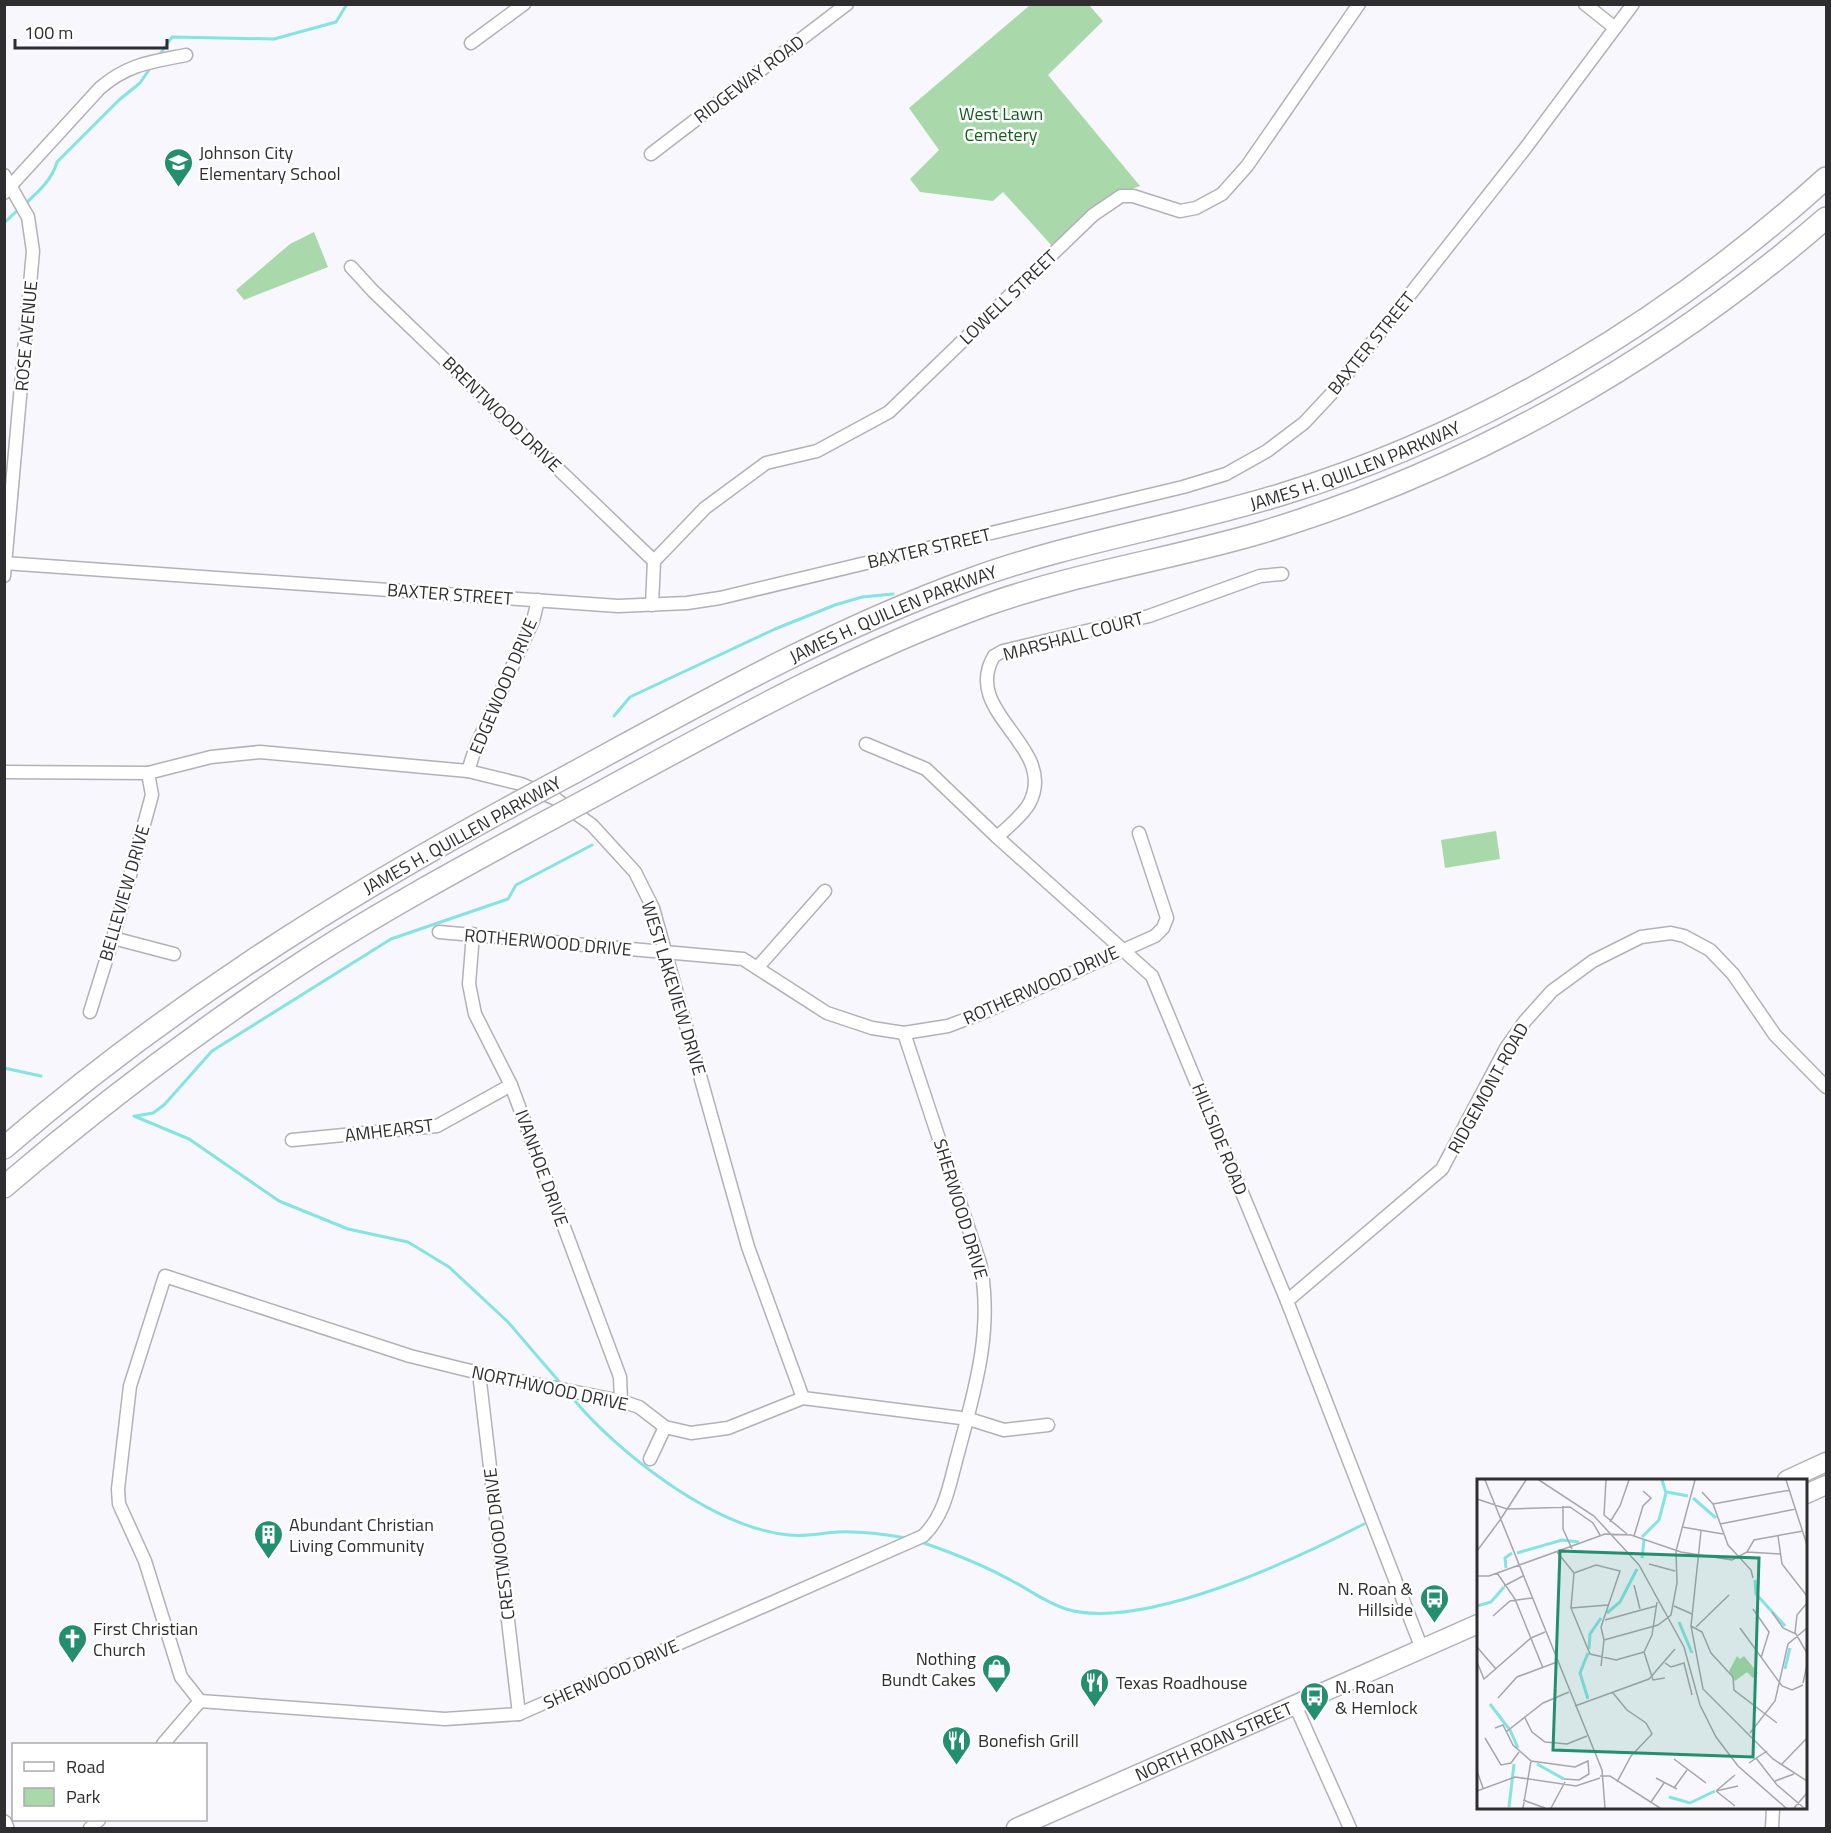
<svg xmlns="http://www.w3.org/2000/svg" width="1831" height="1833" viewBox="0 0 1831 1833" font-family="'Titillium Web',sans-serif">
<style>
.green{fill:#a9d9aa}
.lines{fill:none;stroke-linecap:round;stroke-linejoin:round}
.stream{stroke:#85e3e2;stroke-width:3}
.minor-casing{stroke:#b1b1b7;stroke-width:15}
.tertiary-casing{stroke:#b1b1b7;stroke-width:18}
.primary-casing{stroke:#b1b1b7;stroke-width:21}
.motorway-casing{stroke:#b1b1b7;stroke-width:24}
.minor{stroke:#fff;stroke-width:12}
.tertiary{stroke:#fff;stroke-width:15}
.primary{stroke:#fff;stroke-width:18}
.motorway{stroke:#fff;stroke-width:21}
.motorway-bridge-casing{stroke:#b1b1b7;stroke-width:24;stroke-linecap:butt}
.motorway-bridge{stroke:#fff;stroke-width:21}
.labels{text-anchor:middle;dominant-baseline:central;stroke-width:5;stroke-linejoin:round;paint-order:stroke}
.street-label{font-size:18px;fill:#2e2d30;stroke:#fff}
.park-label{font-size:18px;fill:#145d1e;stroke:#fff}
.poi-label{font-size:18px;fill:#2e2d30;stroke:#fff;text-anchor:start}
.inset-river{fill:none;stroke:#85e3e2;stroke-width:3}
.inset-road{fill:none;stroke:#a7a6ab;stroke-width:1.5}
.view{fill:#238f6e;fill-opacity:0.15;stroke:#238f6e;stroke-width:3}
.inset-edge{fill:none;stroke:#2e2d30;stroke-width:3}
</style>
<rect width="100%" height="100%" fill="#f7f7fd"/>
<g class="green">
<path d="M 1030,5 L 1089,5 L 1103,21 L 1048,75 L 1140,186 L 1103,200 L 1053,247 L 1003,192 L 993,201 L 920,192 L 910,179 L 939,150 L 909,108 Z"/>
<path d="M 314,232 L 328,267 L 244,300 L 236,290 L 290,244 Z"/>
<path d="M 1496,831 L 1500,859 L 1445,868 L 1441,840 Z"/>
</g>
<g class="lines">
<g class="stream">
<path d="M 158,57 L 172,37 L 274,39 L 336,22 L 347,4"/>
<path d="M 25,204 C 38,192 52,180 57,162 L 119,100 L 140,83 L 151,67"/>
<path d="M 4,223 L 20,208"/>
<path d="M 614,716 L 630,697 L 775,629 L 835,605 L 862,597 L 893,594"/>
<path d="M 4,1068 L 41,1076"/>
<path d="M 134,1116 L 189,1139 L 279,1201 L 348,1229 L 408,1242 L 449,1267 L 508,1322 L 562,1385"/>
<path d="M 136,1116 L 153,1113 L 164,1105 L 212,1051 L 391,939 L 508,899 L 516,885 L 592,845"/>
<path d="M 570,1395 C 616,1452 714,1528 789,1535 C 806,1537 821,1533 838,1532 C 862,1531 883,1534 906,1538"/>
<path d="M 921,1542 C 953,1553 984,1565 1014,1582 C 1031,1591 1047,1603 1066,1609 C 1142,1632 1296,1559 1364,1524"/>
</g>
<defs>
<g id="minor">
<path d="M 1585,4 L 1615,28"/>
<path d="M 471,43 L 524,4"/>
<path d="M 651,154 L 847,4"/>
<path d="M 4,175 L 28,217 L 33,251 L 4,576"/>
<path d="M 4,193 L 100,88 C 128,64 151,62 186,55"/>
<path d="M 351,267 L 373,291 L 654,561"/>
<path d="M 4,563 L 618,606 L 687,603 L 720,598 L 1183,487 L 1226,474 L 1267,451 L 1304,423 L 1333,392 L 1524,150 L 1633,4"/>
<path d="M 652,605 L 654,561 L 705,508 L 766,463 L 817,451 L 889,412 L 1093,215 L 1121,196 L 1133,196 L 1180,211 L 1196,208 L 1222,194 L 1247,166 L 1359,4"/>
<path d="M 866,744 L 926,769 L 997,837 L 1152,976 L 1287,1301 L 1422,1649"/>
<path d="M 468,771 L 476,746 L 533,621 L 538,600"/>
<path d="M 4,772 L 148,773 L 211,757 L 260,752 L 468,771 L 521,784 L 556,799 L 592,825 L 635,872 L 653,908 L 748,1247 L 803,1398"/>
<path d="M 997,837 C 1007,828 1022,816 1029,804 C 1060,747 960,713 994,656 L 1003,651 L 1149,616 L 1260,576 L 1282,574"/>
<path d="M 439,932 L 743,959 L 827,1013 L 872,1028 L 904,1033 L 948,1026 L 980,1014 L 1155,936 L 1163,928 L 1167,918 L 1139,833"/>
<path d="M 473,934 L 469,984 L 475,1014 L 511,1085 L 620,1377 L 621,1401"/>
<path d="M 113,938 L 174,954"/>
<path d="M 757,968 L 825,891"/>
<path d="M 90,1012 L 113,938 L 152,795 L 148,773"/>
<path d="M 904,1033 L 980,1263 C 994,1330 974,1393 957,1457 C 949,1486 945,1515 923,1536 L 519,1714 L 445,1719 L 200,1701 L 181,1677 L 145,1561 L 119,1504 L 118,1489 L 130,1386 L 165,1276 L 410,1356 L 479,1373 L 621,1401 L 639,1407 L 665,1427 L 691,1433 L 728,1428 L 803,1398 L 969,1419 L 1004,1430 L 1048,1425"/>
<path d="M 292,1140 L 437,1126 L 511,1085"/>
<path d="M 1287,1301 L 1442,1169 L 1506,1048 L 1525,1021 L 1552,991 L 1593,961 L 1641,937 L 1671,933 L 1684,936 L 1710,950 L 1733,974 L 1775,1035 L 1826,1087"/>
<path d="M 479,1373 L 519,1714"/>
<path d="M 650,1459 L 665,1427"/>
<path d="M 1295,1705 L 1350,1828"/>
<path d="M 163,1744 L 200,1701"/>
<path d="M 90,1828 L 99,1820"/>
<path d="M 1772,1828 L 1773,1808"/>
</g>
<path id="tertiary" d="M 4,1823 L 6,1828"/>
<g id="primary">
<path d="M 1787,1480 L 1826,1462"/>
<path d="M 1806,1494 L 1826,1485"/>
<path id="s1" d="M 1016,1828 L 1478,1624"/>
</g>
<g id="motorway">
<path id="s2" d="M 573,773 C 703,702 831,630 971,579 C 1072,542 1180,526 1283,494 C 1485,432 1670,319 1826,178"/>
<path d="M 605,790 C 730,722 851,654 986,605 C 1076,573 1172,559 1263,532 C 1471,469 1662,360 1826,218"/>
<path d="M 4,1148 C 159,1014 329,905 508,808"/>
<path d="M 4,1187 C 101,1104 203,1027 309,958 C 383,910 461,868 538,826"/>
</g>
</defs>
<use href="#minor" class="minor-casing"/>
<use href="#tertiary" class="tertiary-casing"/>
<use href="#primary" class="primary-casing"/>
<use href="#motorway" class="motorway-casing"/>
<use href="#minor" class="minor"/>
<use href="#tertiary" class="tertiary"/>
<use href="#primary" class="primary"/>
<use href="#motorway" class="motorway"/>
<defs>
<g id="motorway-bridge">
<path d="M 508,808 L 573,773"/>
<path d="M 538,826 L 605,790"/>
</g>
</defs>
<use href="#motorway-bridge" class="motorway-bridge-casing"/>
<use href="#motorway-bridge" class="motorway-bridge"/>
</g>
<defs>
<symbol id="school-pin" viewBox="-11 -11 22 30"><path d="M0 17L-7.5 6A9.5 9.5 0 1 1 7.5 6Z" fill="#238f6e" stroke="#fff"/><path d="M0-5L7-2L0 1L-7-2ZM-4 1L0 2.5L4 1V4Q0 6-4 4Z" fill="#fff"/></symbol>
<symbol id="building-pin" viewBox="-11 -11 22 30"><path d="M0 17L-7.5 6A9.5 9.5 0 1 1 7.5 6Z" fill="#238f6e" stroke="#fff"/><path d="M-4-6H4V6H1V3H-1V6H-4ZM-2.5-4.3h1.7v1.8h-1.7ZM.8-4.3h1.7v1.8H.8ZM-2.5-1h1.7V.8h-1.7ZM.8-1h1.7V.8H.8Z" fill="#fff"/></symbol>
<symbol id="bus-pin" viewBox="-11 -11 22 30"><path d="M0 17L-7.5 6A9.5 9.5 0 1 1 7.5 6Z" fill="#238f6e" stroke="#fff"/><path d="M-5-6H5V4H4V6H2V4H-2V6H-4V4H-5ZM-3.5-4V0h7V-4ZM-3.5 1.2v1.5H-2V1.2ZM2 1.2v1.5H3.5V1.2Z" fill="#fff"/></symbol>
<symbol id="church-pin" viewBox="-11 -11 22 30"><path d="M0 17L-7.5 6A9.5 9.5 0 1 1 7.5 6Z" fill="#238f6e" stroke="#fff"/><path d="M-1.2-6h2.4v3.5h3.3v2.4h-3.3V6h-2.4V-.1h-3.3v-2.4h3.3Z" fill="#fff"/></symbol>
<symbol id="shop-pin" viewBox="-11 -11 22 30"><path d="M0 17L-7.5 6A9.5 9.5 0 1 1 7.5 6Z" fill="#238f6e" stroke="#fff"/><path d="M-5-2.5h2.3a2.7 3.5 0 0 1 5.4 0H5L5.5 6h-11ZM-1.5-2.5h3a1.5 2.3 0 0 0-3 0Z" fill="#fff"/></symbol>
<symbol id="restaurant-pin" viewBox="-11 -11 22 30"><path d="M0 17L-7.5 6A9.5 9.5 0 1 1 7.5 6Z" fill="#238f6e" stroke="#fff"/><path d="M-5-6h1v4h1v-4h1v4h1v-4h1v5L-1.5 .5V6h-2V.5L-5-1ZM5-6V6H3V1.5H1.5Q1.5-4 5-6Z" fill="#fff"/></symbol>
</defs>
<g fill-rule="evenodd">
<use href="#school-pin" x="162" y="146" width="33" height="45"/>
<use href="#building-pin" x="252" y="1518" width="33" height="45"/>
<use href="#bus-pin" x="1418" y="1582" width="33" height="45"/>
<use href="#church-pin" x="56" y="1622" width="33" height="45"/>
<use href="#shop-pin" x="980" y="1652" width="33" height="45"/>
<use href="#restaurant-pin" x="1078" y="1666" width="33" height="45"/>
<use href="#bus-pin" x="1298" y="1680" width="33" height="45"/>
<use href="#restaurant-pin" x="940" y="1724" width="33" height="45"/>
</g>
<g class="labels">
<g class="street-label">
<text transform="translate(749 79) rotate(-37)">RIDGEWAY ROAD</text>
<text transform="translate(1008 297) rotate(-44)">LOWELL STREET</text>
<text transform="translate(26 336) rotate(-85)">ROSE AVENUE</text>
<text transform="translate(1371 343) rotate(-51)">BAXTER STREET</text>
<text transform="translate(502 414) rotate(44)">BRENTWOOD DRIVE</text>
<text stroke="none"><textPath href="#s2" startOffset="844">JAMES H. QUILLEN PARKWAY</textPath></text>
<text transform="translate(929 548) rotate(-13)">BAXTER STREET</text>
<text transform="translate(450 594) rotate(4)">BAXTER STREET</text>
<text stroke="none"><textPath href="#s2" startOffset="358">JAMES H. QUILLEN PARKWAY</textPath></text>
<text transform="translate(1073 636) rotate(-15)">MARSHALL COURT</text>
<text transform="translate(503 686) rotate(-67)">EDGEWOOD DRIVE</text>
<text transform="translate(462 835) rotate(-29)">JAMES H. QUILLEN PARKWAY</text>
<text transform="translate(124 893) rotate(-74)">BELLEVIEW DRIVE</text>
<text transform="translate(548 942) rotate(5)">ROTHERWOOD DRIVE</text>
<text transform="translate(1041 985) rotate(-24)">ROTHERWOOD DRIVE</text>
<text transform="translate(674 988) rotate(73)">WEST LAKEVIEW DRIVE</text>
<text transform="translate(1488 1088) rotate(-61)">RIDGEMONT ROAD</text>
<text transform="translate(389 1130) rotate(-7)">AMHEARST</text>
<text transform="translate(1220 1139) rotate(68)">HILLSIDE ROAD</text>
<text transform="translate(542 1168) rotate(70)">IVANHOE DRIVE</text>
<text transform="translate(961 1209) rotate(73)">SHERWOOD DRIVE</text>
<text transform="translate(550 1388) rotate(12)">NORTHWOOD DRIVE</text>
<text transform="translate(499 1544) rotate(-97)">CRESTWOOD DRIVE</text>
<text transform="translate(611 1674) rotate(-24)">SHERWOOD DRIVE</text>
<text stroke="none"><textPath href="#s1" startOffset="216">NORTH ROAN STREET</textPath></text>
</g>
<g class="park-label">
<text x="1001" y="113">West Lawn<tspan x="1001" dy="21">Cemetery</tspan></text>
</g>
<g class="poi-label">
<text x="199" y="152">Johnson City<tspan x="199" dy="21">Elementary School</tspan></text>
<text x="289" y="1524">Abundant Christian<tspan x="289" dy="21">Living Community</tspan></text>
<text x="1413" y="1588" text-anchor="end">N. Roan &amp;<tspan x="1413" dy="21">Hillside</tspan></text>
<text x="93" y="1628">First Christian<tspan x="93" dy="21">Church</tspan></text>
<text x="976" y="1658" text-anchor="end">Nothing<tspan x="976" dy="21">Bundt Cakes</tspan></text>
<text x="1116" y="1682">Texas Roadhouse</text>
<text x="1335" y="1686">N. Roan<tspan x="1335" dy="21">&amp; Hemlock</tspan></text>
<text x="978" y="1740">Bonefish Grill</text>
</g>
</g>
<g transform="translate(1477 1479)">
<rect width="330" height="330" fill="#f7f7fd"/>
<path d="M 260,177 L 263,180 L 267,177 L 281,194 L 276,199 L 270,193 L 258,202 L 252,192 Z" fill="#a9d9aa"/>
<path class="inset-river" d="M 190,13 L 211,17M 216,19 L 239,39M 165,58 L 182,41 L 189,14 L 185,1M 40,74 L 85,61 L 102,63M 165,79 L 167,61M 29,89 L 28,79 L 35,74M 278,101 L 279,115 L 308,147M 0,127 L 14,123 L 27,108M 130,134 L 143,123 L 160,90M 202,143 L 215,174M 112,170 L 113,155 L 124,139M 111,174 L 103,194 L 111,220M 308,190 L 313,169M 13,225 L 33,251 L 41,269M 60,285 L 87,300M 192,318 L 213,324 L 238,312M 32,328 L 37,285"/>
<path class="inset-road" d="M 8,1 L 125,291 L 128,329M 62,1 L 117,37 L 162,86 L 207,168 L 223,226 L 239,258 L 261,287 L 309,329M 129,1 L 127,36 L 150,55M 309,1 L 330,66M 225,13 L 236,25 L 251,66 L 274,91 L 276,99M 0,20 L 30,30 L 93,28 L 116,44 L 123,56M 236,25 L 313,11M 86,27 L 86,50 L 95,70M 23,41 L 49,1M 133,43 L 143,27 L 152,1M 243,45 L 319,30M 205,48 L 246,55M 224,52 L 214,147 L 226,210 L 296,280 L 330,302M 157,57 L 166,27 L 174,19 L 166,12M 301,57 L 305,85 L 330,117M 0,72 L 23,41M 80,73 L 97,94M 270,73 L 303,75M 172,85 L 198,92M 20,94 L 38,120 L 66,189M 97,94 L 119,86 L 143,92 L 124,148 L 127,161 L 124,187M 97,94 L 94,129 L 113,175 L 139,181 L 167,173M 0,97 L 12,97 L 128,55 L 154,56 L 204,73 L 255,81 L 270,73 L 277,61 L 326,52M 157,106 L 163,130M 27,107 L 46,97M 180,123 L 175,156 L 167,173 L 176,201 L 188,199M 197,127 L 215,135M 94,129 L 131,126M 276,130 L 292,153 L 284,179M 295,133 L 306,149 L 319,155 L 330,174M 16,137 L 33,122 L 55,119M 128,141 L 179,127M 214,147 L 225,153 L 234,174 L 256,198 L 257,211 L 300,244M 219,148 L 252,116M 263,149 L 305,207 L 315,211 L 326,206M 318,154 L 320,136 L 330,124M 127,161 L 181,146 L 194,136 L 200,104 L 199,72 L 218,1M 0,168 L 19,190M 0,183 L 7,200 L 54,159 L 68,153M 188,184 L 194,188 L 207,184 L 215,216M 326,204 L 330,186M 136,214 L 150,231 L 169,244 L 175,255 L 154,277 L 140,303M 21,219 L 40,198 L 80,183M 98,227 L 172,200 L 198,170M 48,239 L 55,253 L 68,263 L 90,265 L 110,257M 18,249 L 26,246 L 36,266 L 54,282 L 98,288 L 111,282 L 112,295 L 102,301 L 87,300M 29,253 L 66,224 L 92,213M 273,254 L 298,222 L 311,165 L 330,149M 8,259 L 24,286 L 34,284 L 42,273M 279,279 L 300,306 L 327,329M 197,280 L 229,304M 272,284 L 290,272M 304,286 L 330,259M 0,292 L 6,309M 123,297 L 133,297 L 183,329M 179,299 L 200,310M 298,302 L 317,295M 197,309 L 210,291M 0,312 L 38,298 L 99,307 L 123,299M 239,312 L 258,296M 239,312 L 258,327M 239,312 L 261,307M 46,321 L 68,329M 174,323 L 187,304M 46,329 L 54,282M 74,329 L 88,303M 317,329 L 330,314"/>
<path class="view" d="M 83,72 L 282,79 L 276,278 L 76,271 Z"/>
<rect width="330" height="330" class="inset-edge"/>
</g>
<rect width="1831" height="1833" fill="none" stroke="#2e2d30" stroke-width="12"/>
<rect x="12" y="1743" width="195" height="78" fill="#ffffff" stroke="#ababac" stroke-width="1.5"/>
<rect x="24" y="1762" width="30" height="9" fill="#ffffff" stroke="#ababac" stroke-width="1.5"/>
<text x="66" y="1773" font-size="18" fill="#2e2d30">Road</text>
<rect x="24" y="1788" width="30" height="18" fill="#a9d9aa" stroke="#ababac" stroke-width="1.5"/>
<text x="66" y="1803" font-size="18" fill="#2e2d30">Park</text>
<path d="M15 39v9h152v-9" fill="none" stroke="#2e2d30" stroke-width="3"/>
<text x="24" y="39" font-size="18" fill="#2e2d30" stroke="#ffffff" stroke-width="4.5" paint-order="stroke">100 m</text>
</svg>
